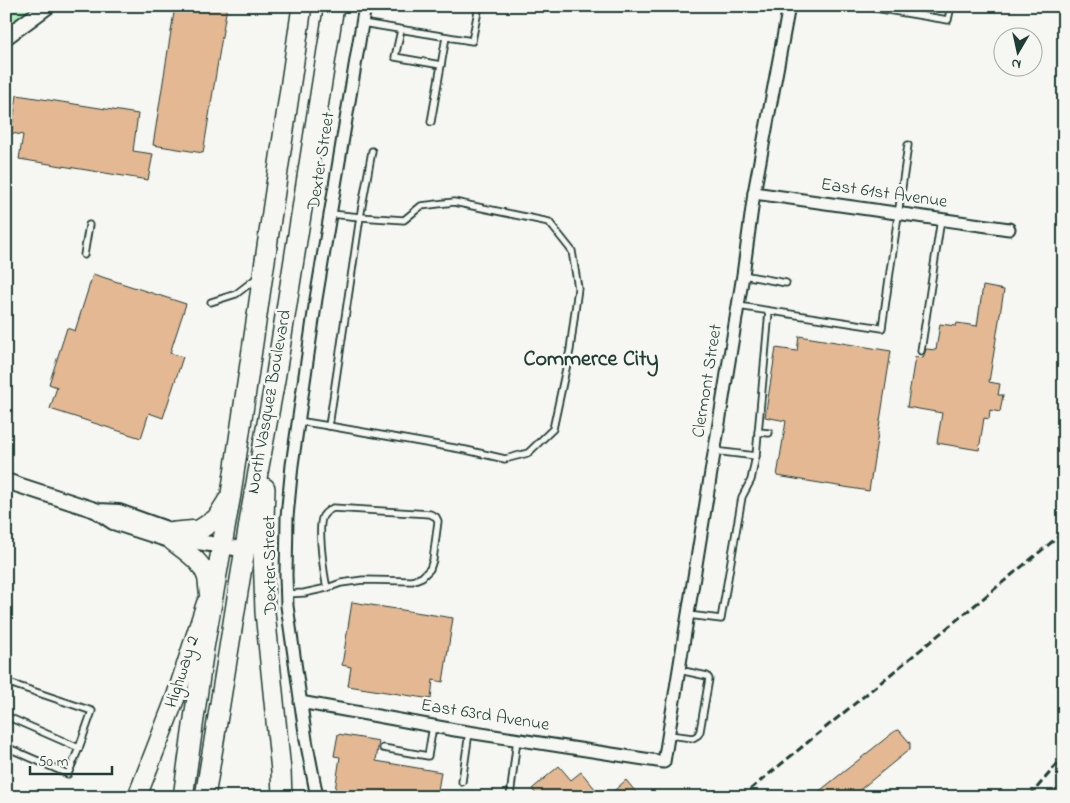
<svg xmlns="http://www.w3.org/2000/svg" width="1070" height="803" viewBox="0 0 1070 803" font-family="'Indie Flower',sans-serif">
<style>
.green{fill:#acf0ba;stroke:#669677}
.building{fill:#e3b893;stroke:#1f3d34}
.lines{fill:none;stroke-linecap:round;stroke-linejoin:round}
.service-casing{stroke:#1f3d34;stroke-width:9}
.minor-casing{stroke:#1f3d34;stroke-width:15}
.tertiary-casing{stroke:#1f3d34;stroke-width:18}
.primary-casing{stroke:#1f3d34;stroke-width:21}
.trunk-casing{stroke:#1f3d34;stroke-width:22}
.service{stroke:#f6f6f2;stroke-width:5.5}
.minor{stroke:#f6f6f2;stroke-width:11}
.tertiary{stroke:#f6f6f2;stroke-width:14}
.primary{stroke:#f6f6f2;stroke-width:18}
.trunk{stroke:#f6f6f2;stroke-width:19}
.rail{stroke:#1f3d34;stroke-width:3;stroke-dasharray:8 4;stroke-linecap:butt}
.labels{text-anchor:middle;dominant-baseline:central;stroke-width:5;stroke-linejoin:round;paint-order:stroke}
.street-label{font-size:18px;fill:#1f3d34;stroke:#f6f6f2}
.district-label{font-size:22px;font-weight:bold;fill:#1f3d34;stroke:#f6f6f2}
</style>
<rect width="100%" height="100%" fill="#f6f6f2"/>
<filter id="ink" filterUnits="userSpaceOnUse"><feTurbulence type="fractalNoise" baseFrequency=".02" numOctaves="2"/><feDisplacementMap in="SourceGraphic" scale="10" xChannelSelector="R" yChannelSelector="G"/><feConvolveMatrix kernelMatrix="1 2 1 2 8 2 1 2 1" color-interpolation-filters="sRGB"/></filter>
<g filter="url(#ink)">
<path class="green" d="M 6,6 L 33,6 L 38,14 L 6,37 Z"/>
<g class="building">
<path d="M 175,6 L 227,6 L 203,153 L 153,145 Z"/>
<path d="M 17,95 L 138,114 L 133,151 L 153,154 L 148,180 L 19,159 L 23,135 L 11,133 Z"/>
<path d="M 93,274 L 186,304 L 170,353 L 183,357 L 163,418 L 149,413 L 141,438 L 50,409 L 57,387 L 49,384 L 67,328 L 75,331 Z"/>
<path d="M 983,286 L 1004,290 L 989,382 L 1000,384 L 998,395 L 1003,395 L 1000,412 L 990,410 L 989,419 L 984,418 L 979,450 L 937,443 L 942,413 L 907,407 L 915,357 L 923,358 L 926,349 L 936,350 L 940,324 L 956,326 L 957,323 L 977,326 Z"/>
<path d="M 799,336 L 891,351 L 869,491 L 777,476 L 786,421 L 765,417 L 776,348 L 797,351 Z"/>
<path d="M 352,602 L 453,618 L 443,682 L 433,680 L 431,699 L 348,686 L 351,667 L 342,665 Z"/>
<path d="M 899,730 L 910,743 L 910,749 L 851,797 L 812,797 L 895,731 Z"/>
<path d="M 338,734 L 379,741 L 376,761 L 441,772 L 437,797 L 334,797 L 340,757 L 334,756 Z"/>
<path d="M 559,766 L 571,780 L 581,772 L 602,797 L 538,797 L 532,789 Z"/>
<path d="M 626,780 L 640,797 L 607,797 Z"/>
</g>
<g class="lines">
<defs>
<g id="service">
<path d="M 863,6 L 948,20 L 951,6"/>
<path d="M 362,23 L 472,41 L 479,6"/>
<path d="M 401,30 L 395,57 L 441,65"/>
<path d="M 431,122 L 446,37"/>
<path d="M 84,255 L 89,225"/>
<path d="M 743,275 L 786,283"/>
<path d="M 211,302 L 236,294 L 258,277"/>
<path d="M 738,306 L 882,328 L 908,145"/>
<path d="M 921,351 L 941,219"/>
<path d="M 298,421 L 329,426 L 360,217 L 331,214"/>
<path d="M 329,426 L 466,450 L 505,459 L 528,453 L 553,429 L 570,350 L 578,288 L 572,251 L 549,222 L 454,202 L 421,206 L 404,220 L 360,217 L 372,151"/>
<path d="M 758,432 L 769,433"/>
<path d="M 714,451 L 756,456 L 769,311"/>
<path d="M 286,594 L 304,593 L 327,588 L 341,583 L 363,580 L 412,581 L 422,577 L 430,569 L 433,560 L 438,521 L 436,517 L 430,514 L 333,508 C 329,510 325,513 323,516 C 317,526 324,575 327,588"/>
<path d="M 688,615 L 721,619 L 742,497 L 751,480 L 756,456"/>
<path d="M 6,682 L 92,711 L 79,748 L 68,774 L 6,747"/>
<path d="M 6,716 L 79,748"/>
<path d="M 669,735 L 693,738 L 698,735 L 700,731 L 709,679 L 707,676 L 679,670"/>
<path d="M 383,748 L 428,756 L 433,726"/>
<path d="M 462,782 L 469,732"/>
<path d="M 510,797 L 517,739"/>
</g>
<g id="minor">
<path d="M 754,193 L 1009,229"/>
<path d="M 300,702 L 455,730 L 664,762 L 743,275 L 754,193 L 789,6"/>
<path d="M 317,797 L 306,740 L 287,606 L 286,575 L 287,517 L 292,465 L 316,299 L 365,6"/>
</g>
<g id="tertiary">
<path d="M 6,37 L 48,6"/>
<path d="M 6,481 L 98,511 L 119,512 L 175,532 L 182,537"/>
<path d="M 98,512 L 113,522 L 172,541 L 186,540 L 235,548"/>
</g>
<g id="primary">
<path d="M 172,541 C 185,551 202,561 207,578 C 208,583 208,589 209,594"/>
<path d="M 137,797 L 175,699 L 206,603"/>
</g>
<g id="trunk">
<path d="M 265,488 L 263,550 L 265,612 L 281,771 L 282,797"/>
<path d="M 175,532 L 199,530 L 216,519 L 228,500"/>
<path d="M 183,797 L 204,648 L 231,494 L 302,6"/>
<path d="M 205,797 L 252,505 L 275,380 L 334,6"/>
</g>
</defs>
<use href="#service" class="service-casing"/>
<use href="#minor" class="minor-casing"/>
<use href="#tertiary" class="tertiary-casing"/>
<use href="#primary" class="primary-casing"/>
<use href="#trunk" class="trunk-casing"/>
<use href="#service" class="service"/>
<use href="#minor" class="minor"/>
<use href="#tertiary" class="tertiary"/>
<use href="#primary" class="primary"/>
<use href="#trunk" class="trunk"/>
<g class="rail">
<path d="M 741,797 L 1064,532"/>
<path d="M 1029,797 L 1064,756"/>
</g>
</g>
</g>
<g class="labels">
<g class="street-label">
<text transform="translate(322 161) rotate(-81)">Dexter Street</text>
<text transform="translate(884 194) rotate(8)">East 61st Avenue</text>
<text transform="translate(708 381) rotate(-81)">Clermont Street</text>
<text transform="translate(270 402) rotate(-80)">North Vasquez Boulevard</text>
<text transform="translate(271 565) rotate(-91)">Dexter Street</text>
<text transform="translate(183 672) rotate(-72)">Highway 2</text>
<text transform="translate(485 716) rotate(9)">East 63rd Avenue</text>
</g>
<g class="district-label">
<text x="591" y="360">Commerce City</text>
</g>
</g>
<rect width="1070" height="803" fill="none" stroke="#f6f6f2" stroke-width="25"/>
<rect x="12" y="12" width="1045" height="778" fill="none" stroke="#1f3d34" stroke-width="2" filter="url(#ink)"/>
<g transform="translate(1018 52) rotate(189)"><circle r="24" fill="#f6f6f2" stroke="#a0aca6"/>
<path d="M0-4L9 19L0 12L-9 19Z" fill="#1f3d34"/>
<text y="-8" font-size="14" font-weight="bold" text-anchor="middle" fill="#1f3d34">N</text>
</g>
<path d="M30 766v8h82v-8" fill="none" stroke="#1f3d34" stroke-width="2.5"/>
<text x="38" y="766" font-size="15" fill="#1f3d34" stroke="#f6f6f2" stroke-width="4" paint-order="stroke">50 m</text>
</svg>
